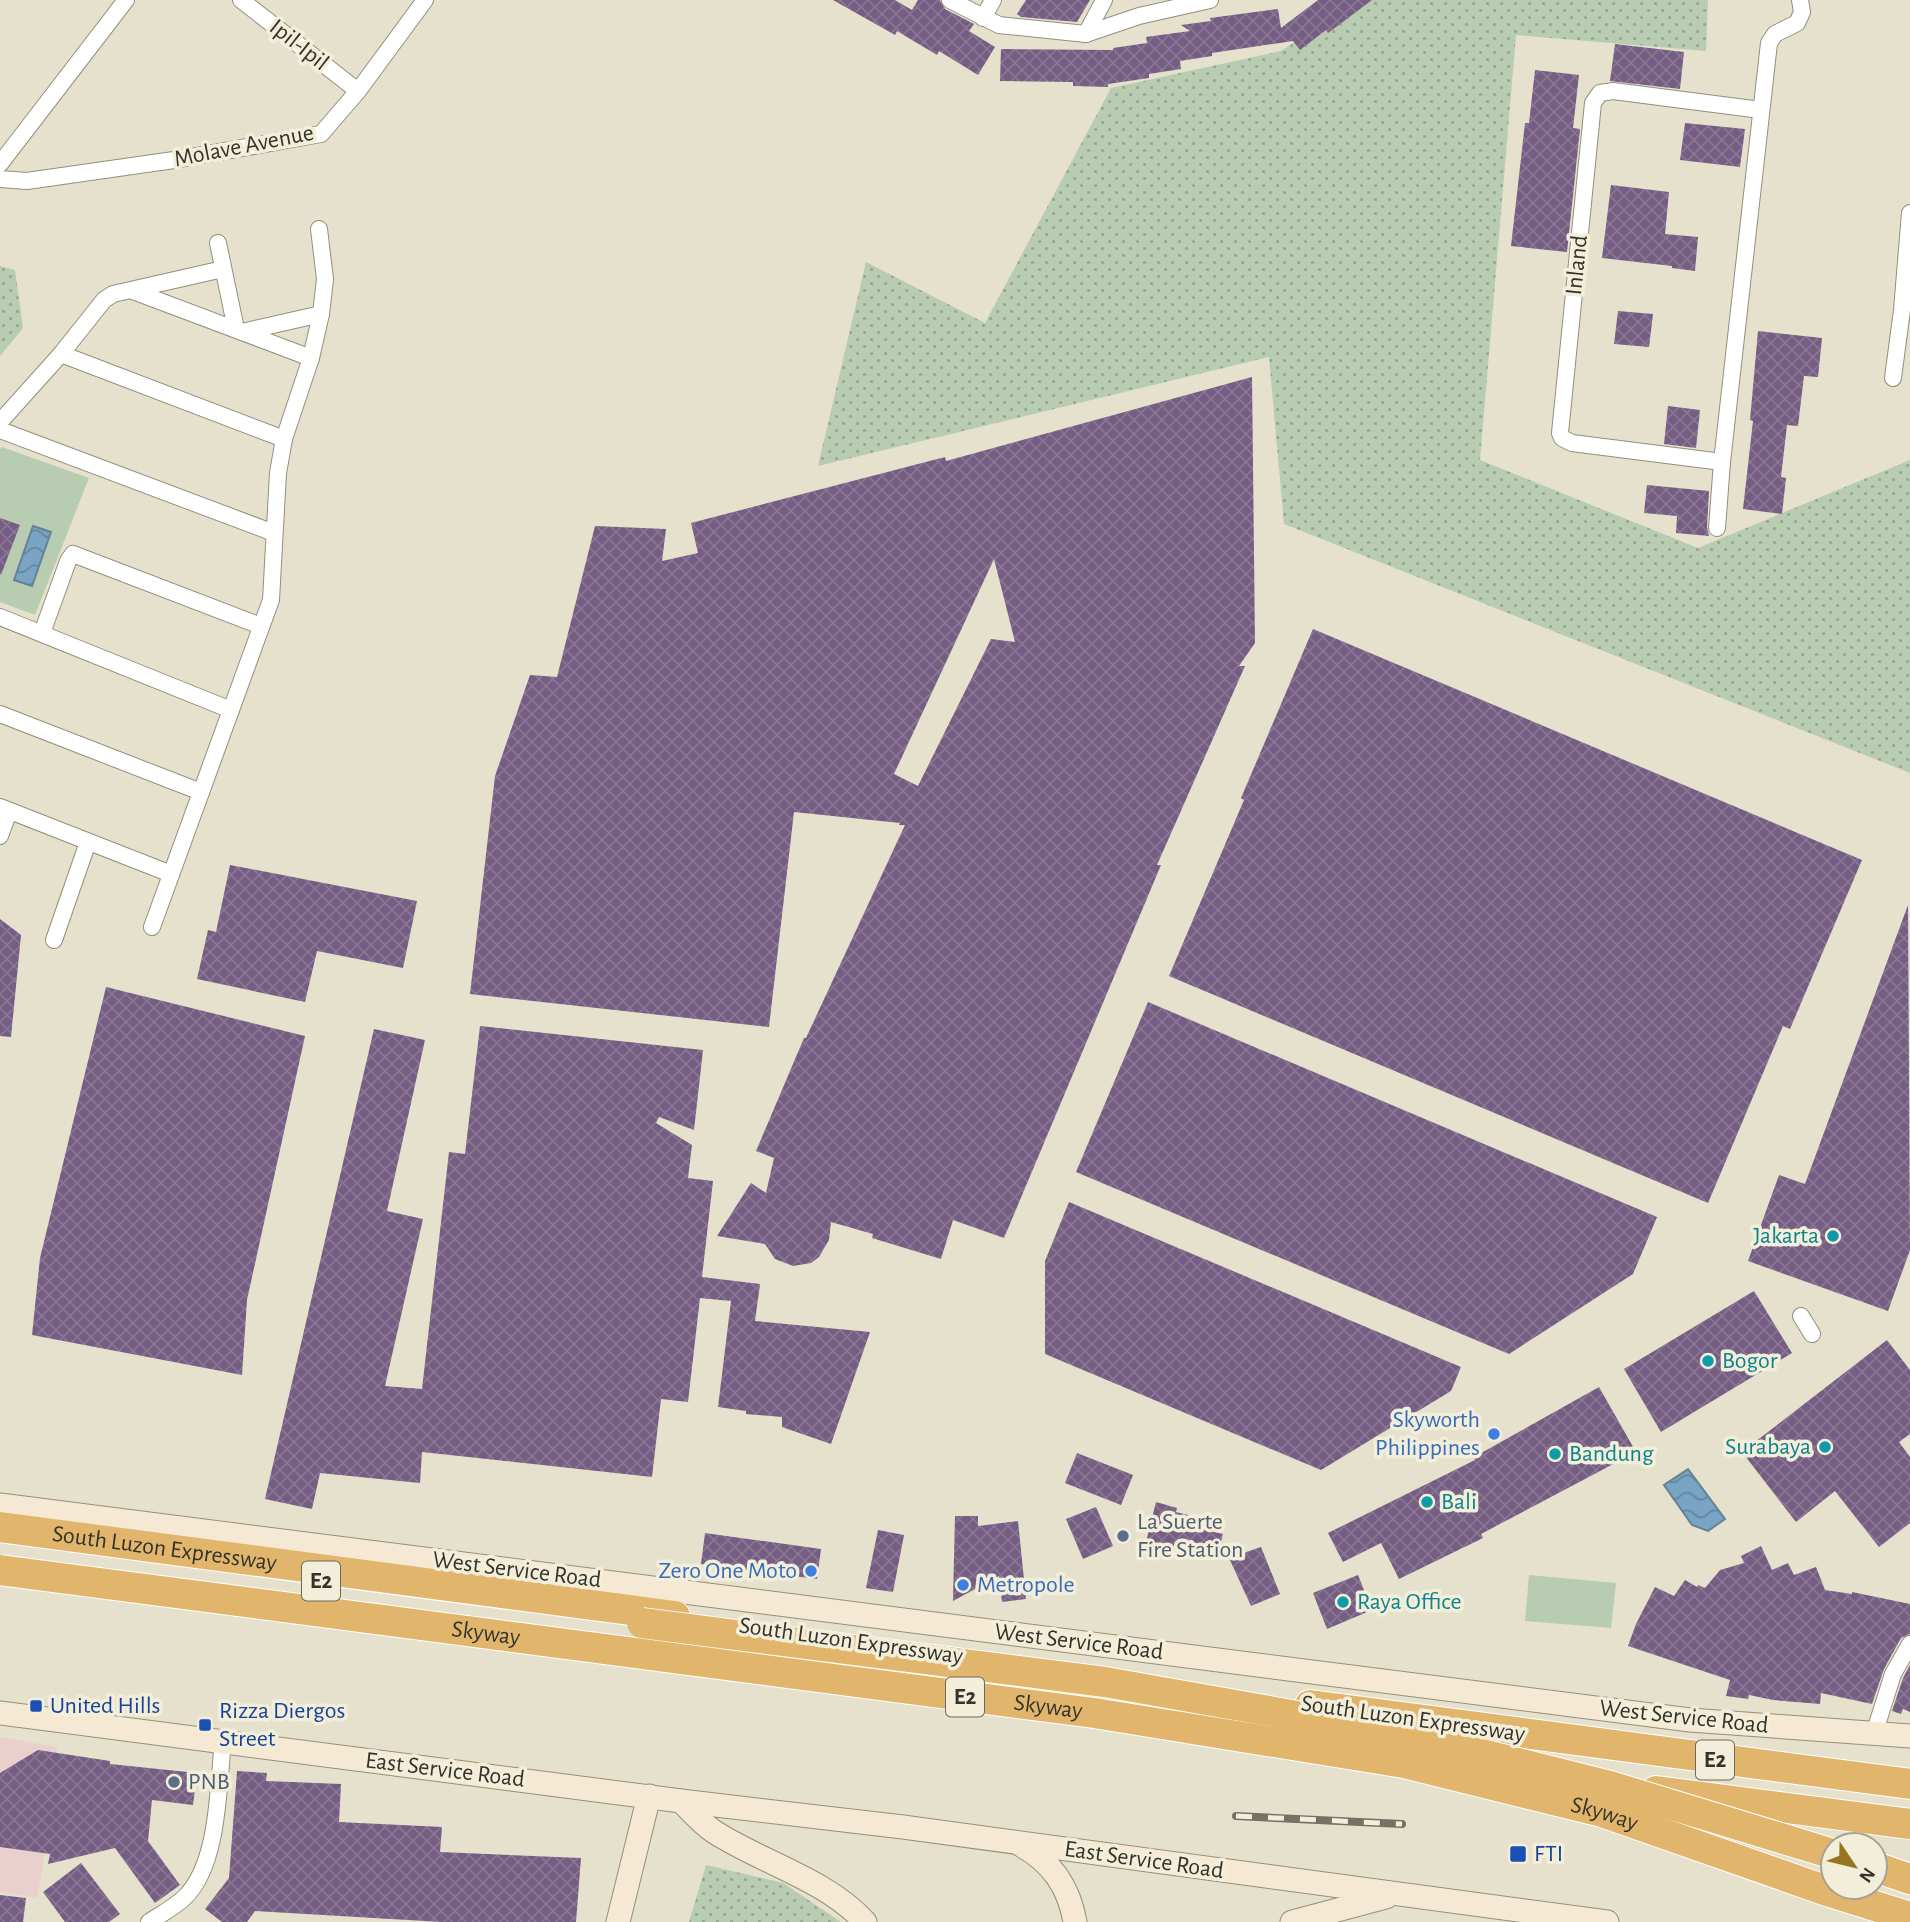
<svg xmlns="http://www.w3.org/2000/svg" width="1910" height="1922" viewBox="0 0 1910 1922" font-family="'Alegreya Sans',sans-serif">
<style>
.commercial{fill:#ead0cd}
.grass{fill:url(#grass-dots)}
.park{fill:#b8ccb1}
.water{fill:url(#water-waves);stroke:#648296;stroke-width:2}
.building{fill:url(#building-cross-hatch);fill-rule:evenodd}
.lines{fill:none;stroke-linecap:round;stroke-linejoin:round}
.minor-casing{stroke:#938f7c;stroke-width:18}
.secondary-casing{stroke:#938f7c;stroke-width:25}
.motorway-casing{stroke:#fff;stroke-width:32}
.minor{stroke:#fff;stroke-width:16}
.secondary{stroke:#f6e9d3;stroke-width:23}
.motorway{stroke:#e1b66c;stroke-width:30}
.rail-casing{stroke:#757265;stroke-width:8}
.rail{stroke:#f3eed9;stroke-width:5;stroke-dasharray:16;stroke-linecap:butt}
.motorway-bridge-casing{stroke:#fff;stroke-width:32;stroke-linecap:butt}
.motorway-bridge{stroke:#e1b66c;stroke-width:30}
.culture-dot{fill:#0f9aa8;stroke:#f3eed9;stroke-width:2.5}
.shop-dot{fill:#3f7fe0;stroke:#f3eed9;stroke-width:2.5}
.service-dot{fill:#5c6f8a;stroke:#f3eed9;stroke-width:2.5}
.transit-dot{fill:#1a4fb4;stroke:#f3eed9;stroke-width:2.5}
.labels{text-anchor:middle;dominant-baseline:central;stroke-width:7;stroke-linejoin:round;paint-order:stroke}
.shield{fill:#f3eed9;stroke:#6d6a5e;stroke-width:2}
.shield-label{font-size:23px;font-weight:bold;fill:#34322a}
.street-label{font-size:24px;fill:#34322a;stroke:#f3eed9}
.culture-label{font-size:24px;fill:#0d838f;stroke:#f3eed9;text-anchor:start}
.shop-label{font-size:24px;fill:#366cbe;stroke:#f3eed9;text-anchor:end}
.service-label{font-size:24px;fill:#4e5e75;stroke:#f3eed9;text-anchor:start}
.transit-label{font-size:24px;fill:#164399;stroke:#f3eed9;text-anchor:start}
</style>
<defs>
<pattern id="grass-dots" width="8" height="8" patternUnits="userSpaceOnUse" patternTransform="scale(1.75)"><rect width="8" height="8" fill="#b8ccb1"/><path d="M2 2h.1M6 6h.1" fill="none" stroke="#96a690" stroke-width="1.8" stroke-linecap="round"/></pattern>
<pattern id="water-waves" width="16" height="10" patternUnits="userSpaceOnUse" patternTransform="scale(1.75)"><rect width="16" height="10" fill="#79a4c4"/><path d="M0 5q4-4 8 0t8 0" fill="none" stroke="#64869f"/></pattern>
<pattern id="building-cross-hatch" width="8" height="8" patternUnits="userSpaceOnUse" patternTransform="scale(1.75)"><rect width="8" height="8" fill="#755d83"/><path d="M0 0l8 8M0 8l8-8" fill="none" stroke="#887692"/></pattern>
</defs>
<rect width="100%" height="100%" fill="#e6e1cc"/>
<path class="commercial" d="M 0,1737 L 57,1747 L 43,1865 L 37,1898 L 0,1892 Z"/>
<g class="grass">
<path d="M 1359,0 L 1708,0 L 1706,51 L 1516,35 L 1480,460 L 1698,548 L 1910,460 L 1910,773 L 1284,524 L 1269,357 L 818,466 L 866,262 L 985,323 L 1111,88 L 1281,51 Z"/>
<path d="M 0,266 L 15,270 L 23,328 L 0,356 Z"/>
<path d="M 706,1865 L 783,1883 L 841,1922 L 689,1922 Z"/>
</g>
<g class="park">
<path d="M 2,447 L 89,478 L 35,615 L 0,602 L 0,449 Z"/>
<path d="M 1529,1575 L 1616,1583 L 1611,1628 L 1525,1621 Z"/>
</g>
<g class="water">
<path d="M 33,526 L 51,532 L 32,586 L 14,580 Z"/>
<path d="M 1688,1469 L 1725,1519 L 1708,1531 L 1692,1525 L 1664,1485 Z"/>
</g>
<g class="building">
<path d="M 833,0 L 895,0 L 912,10 L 918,0 L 940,0 L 945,9 L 974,24 L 969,31 L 995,47 L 978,75 L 939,51 L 937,55 L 897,31 L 895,35 Z"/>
<path d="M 1026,0 L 1090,0 L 1077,22 L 1021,17 L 1017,14 Z"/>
<path d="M 1318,0 L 1372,0 L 1328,33 L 1326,30 L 1300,50 L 1293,41 L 1212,53 L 1212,56 L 1180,61 L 1181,69 L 1149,74 L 1149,78 L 1108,84 L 1108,87 L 1073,86 L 1073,82 L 1000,81 L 1001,49 L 1113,50 L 1113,48 L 1147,43 L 1146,37 L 1190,31 L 1181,25 L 1211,21 L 1210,18 L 1278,9 L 1281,28 Z"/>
<path d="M 1615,44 L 1684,52 L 1680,89 L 1610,81 Z"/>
<path d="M 1535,70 L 1579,75 L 1573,128 L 1580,129 L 1567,252 L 1511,246 L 1525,123 L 1529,123 Z"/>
<path d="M 1685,123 L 1745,129 L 1740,167 L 1680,160 Z"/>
<path d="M 1611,185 L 1669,192 L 1665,234 L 1698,237 L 1695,271 L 1672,268 L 1672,266 L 1602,258 Z"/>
<path d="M 1618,311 L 1653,314 L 1649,347 L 1614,344 Z"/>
<path d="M 1758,331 L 1822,338 L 1818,377 L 1804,376 L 1798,426 L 1787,425 L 1781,477 L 1786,478 L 1782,514 L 1743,509 L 1753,421 L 1750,420 Z"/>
<path d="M 1252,377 L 1255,643 L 1239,666 L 1245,666 L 1157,865 L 1161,865 L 1004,1238 L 953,1220 L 941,1259 L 872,1238 L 873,1234 L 831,1222 L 829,1240 L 819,1257 L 811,1263 L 793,1266 L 775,1259 L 765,1244 L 717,1236 L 751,1183 L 766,1193 L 774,1158 L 756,1151 L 804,1038 L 806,1038 L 905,825 L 899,825 L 900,823 L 794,812 L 769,1027 L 470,994 L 495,776 L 530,675 L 557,677 L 595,526 L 666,529 L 662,561 L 698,553 L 691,523 L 945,457 L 946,461 ZM 994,559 L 1015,642 L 991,639 L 918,786 L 894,774 Z"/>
<path d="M 1668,406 L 1700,410 L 1696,448 L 1664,444 Z"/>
<path d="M 1647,485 L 1709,491 L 1707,527 L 1709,536 L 1676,533 L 1677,516 L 1644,513 Z"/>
<path d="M 0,518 L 20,525 L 1,575 L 0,574 Z"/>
<path d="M 1313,629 L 1862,860 L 1790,1029 L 1783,1026 L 1708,1203 L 1169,976 L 1244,800 L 1241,798 Z"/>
<path d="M 230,865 L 417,901 L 403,968 L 317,951 L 305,1002 L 197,979 L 208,930 L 216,932 Z"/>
<path d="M 1908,905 L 1910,1250 L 1888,1311 L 1748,1261 L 1779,1175 L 1805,1184 Z"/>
<path d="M 0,919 L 21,935 L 11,1037 L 0,1036 Z"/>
<path d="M 106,987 L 305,1036 L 247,1300 L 242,1375 L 32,1335 L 40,1258 Z"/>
<path d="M 1148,1002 L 1657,1217 L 1633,1274 L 1509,1354 L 1076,1172 Z"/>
<path d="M 480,1026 L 703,1050 L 694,1130 L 659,1117 L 656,1123 L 692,1145 L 688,1178 L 713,1181 L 702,1277 L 760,1284 L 755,1321 L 870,1332 L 831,1444 L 782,1427 L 782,1417 L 746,1414 L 746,1411 L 718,1407 L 731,1301 L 700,1298 L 688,1402 L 661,1399 L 652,1477 L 422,1452 L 420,1483 L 320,1473 L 312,1509 L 265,1499 L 374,1029 L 425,1040 L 387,1211 L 423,1219 L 385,1386 L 422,1389 L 449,1152 L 465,1154 Z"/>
<path d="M 1069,1202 L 1461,1367 L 1451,1391 L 1321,1470 L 1045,1354 L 1045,1261 Z"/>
<path d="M 1754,1291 L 1792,1353 L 1661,1432 L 1624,1369 Z"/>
<path d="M 1887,1340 L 1910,1370 L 1910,1434 L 1899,1442 L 1910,1457 L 1910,1523 L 1879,1547 L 1835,1491 L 1796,1522 L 1742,1452 Z"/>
<path d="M 1599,1387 L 1636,1452 L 1481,1534 L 1483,1538 L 1399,1579 L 1381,1543 L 1343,1562 L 1328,1533 L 1475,1460 L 1474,1457 Z"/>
<path d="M 1077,1453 L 1133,1475 L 1121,1505 L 1065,1483 Z"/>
<path d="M 1156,1502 L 1177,1508 L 1176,1512 L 1200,1518 L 1198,1528 L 1223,1534 L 1216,1559 L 1146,1542 Z"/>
<path d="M 1096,1507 L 1113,1546 L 1083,1559 L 1066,1519 Z"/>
<path d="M 955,1516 L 978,1516 L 978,1526 L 1018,1521 L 1026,1599 L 1002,1602 L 999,1576 L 953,1601 Z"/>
<path d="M 878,1530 L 904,1535 L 893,1592 L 866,1588 Z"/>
<path d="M 705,1533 L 821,1549 L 817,1579 L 701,1564 Z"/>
<path d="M 1761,1546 L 1772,1570 L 1788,1563 L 1794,1575 L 1816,1567 L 1825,1590 L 1852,1594 L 1852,1592 L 1910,1604 L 1910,1634 L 1901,1638 L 1884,1669 L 1872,1704 L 1821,1693 L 1820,1704 L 1773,1700 L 1749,1695 L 1748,1699 L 1726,1696 L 1730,1680 L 1628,1646 L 1636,1624 L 1655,1587 L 1674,1596 L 1685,1580 L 1697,1587 L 1698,1585 L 1705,1588 L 1720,1570 L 1744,1563 L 1741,1556 Z"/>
<path d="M 1261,1547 L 1280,1594 L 1251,1606 L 1229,1558 Z"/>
<path d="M 1358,1575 L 1372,1610 L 1327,1629 L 1313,1593 Z"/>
<path d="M 1910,1665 L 1910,1712 L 1903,1709 L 1901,1714 L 1892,1711 L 1903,1678 Z"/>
<path d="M 38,1750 L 110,1761 L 110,1764 L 197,1773 L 193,1805 L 152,1800 L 148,1841 L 180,1885 L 155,1903 L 115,1848 L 48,1864 L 50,1854 L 0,1847 L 0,1773 Z"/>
<path d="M 237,1771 L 267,1773 L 266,1781 L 341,1784 L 339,1822 L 442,1827 L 440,1852 L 581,1858 L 576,1922 L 442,1922 L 255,1911 L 247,1922 L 222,1922 L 205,1909 L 229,1878 Z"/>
<path d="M 81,1863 L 120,1914 L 109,1922 L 65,1922 L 43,1892 Z"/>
<path d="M 0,1895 L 26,1898 L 23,1922 L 0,1922 Z"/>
</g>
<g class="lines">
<defs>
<g id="minor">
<path d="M 241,0 L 358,91"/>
<path d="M 950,0 L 999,25 L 1086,34 L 1139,16 L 1210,0"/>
<path d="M 983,18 L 993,0"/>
<path d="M 1086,34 L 1104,0"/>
<path d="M 0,164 L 126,0"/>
<path d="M 0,179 L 27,181 L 174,160 L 321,134 L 358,91 L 425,0"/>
<path d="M 218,243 L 236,329"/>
<path d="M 133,291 L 311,358"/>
<path d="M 242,332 L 321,314"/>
<path d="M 61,354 L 284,439"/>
<path d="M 1893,378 L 1902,310 L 1910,213"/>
<path d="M 0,422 L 61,354 L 104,300 L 113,294 L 223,269"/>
<path d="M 0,430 L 274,533"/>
<path d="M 1722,462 L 1572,443 L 1562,438 L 1560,433 L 1593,103 L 1600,93 L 1613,91 L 1761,110"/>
<path d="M 1717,528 L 1722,462 L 1769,43 L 1775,34 L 1797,23 L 1802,12 L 1800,0"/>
<path d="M 0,617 L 231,710"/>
<path d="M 42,633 L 68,561 L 73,554 L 261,626"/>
<path d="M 0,714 L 201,792"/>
<path d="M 0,807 L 171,874"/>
<path d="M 0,836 L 9,811"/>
<path d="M 152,927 L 271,600 L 278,473 L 284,439 L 311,358 L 321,314 L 325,279 L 319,229"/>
<path d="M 54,940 L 88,842"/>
<path d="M 1801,1316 L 1812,1334"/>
<path d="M 1874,1734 L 1893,1674 L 1910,1644"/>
<path d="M 149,1922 C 161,1914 175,1907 185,1897 C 219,1864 218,1786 223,1741"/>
</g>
<g id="secondary">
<path d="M 0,1505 L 1690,1720 L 1910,1736"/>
<path d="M 0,1713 L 681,1801 L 903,1827 L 1607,1922"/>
<path d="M 681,1801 C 691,1811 701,1823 713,1831 C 762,1863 824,1878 865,1922"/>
<path d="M 1021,1845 C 1052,1862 1069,1887 1075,1922"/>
<path d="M 618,1922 L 649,1796"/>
<path d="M 1292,1922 L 1386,1897"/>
</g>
<g id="motorway">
<path id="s1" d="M 0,1527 L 675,1616"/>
<path d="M 1310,1705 L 1910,1784"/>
<path d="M 1656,1791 L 1910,1824"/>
<path d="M 1875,1867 L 1910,1879"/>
</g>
</defs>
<use href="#minor" class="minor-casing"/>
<use href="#secondary" class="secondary-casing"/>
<use href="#motorway" class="motorway-casing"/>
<use href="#minor" class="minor"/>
<use href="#secondary" class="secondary"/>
<use href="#motorway" class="motorway"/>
<defs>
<path id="rail" d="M 1236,1816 L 1402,1824"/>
</defs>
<use href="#rail" class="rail-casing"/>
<use href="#rail" class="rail"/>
<defs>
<g id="motorway-bridge">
<path id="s2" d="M 0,1570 L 1094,1713 L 1404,1763 L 1602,1812 L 1830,1892 L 1910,1917"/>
<path d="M 642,1623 L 1105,1682 L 1410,1736 L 1610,1786 L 1833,1854"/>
</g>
</defs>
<use href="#motorway-bridge" class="motorway-bridge-casing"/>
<use href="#motorway-bridge" class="motorway-bridge"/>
</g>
<g class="culture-dot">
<circle cx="1833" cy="1236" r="7"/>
<circle cx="1708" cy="1361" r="7"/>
<circle cx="1825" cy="1447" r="7"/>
<circle cx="1555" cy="1454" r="7"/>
<circle cx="1427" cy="1502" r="7"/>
<circle cx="1343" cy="1602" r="7"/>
</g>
<g class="shop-dot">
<circle cx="1494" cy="1434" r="7"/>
<circle cx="811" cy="1571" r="7"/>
<circle cx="963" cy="1585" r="7"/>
</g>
<g class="service-dot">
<circle cx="1123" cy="1536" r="7"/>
<circle cx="174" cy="1782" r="7"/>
</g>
<g class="transit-dot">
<rect x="29" y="1699" width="14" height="14" rx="3.5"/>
<rect x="198" y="1718" width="14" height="14" rx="3.5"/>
<rect x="1509" y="1845" width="18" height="18" rx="3.5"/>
</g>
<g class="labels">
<g class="shield">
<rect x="302" y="1561.5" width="38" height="39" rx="5"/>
<rect x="946" y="1677.5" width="38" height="39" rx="5"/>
<rect x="1696" y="1740.5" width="38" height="39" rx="5"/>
</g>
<g class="shield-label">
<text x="321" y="1581">E2</text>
<text x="965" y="1697">E2</text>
<text x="1715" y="1760">E2</text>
</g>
<g class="street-label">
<text transform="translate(299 45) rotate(38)">Ipil-Ipil</text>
<text transform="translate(244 146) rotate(-11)">Molave Avenue</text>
<text transform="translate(1577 265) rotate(-84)">Inland</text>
<text stroke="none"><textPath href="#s1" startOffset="166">South Luzon Expressway</textPath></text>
<text transform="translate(517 1570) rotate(7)">West Service Road</text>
<text stroke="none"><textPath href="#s2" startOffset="490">Skyway</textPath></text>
<text transform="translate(851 1641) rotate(8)">South Luzon Expressway</text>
<text transform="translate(1079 1642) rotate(7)">West Service Road</text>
<text stroke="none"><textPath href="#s2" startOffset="1057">Skyway</textPath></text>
<text transform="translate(1684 1717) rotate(6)">West Service Road</text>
<text transform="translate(1413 1719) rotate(8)">South Luzon Expressway</text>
<text transform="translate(445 1770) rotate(7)">East Service Road</text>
<text stroke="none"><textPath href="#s2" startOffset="1624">Skyway</textPath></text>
<text transform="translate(1144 1860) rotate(8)">East Service Road</text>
</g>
<g class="culture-label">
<text x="1819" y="1236" text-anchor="end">Jakarta</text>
<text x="1722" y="1361">Bogor</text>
<text x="1811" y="1447" text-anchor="end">Surabaya</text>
<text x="1569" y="1454">Bandung</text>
<text x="1441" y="1502">Bali</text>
<text x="1357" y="1602">Raya Office</text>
</g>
<g class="shop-label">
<text x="1480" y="1420">Skyworth<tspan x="1480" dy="28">Philippines</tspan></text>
<text x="797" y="1571">Zero One Moto</text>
<text x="977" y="1585" text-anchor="start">Metropole</text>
</g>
<g class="service-label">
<text x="1137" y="1522">La Suerte<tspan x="1137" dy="28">Fire Station</tspan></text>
<text x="188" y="1782">PNB</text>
</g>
<g class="transit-label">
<text x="50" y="1706">United Hills</text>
<text x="219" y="1711">Rizza Diergos<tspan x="219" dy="28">Street</tspan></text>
<text x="1534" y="1854">FTI</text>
</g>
</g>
<g transform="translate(1854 1866) rotate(125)"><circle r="33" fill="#f3eed9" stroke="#a7a393" stroke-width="2"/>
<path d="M0-5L12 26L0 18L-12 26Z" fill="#95761e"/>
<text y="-10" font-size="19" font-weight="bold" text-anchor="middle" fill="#34322a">N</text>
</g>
</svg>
